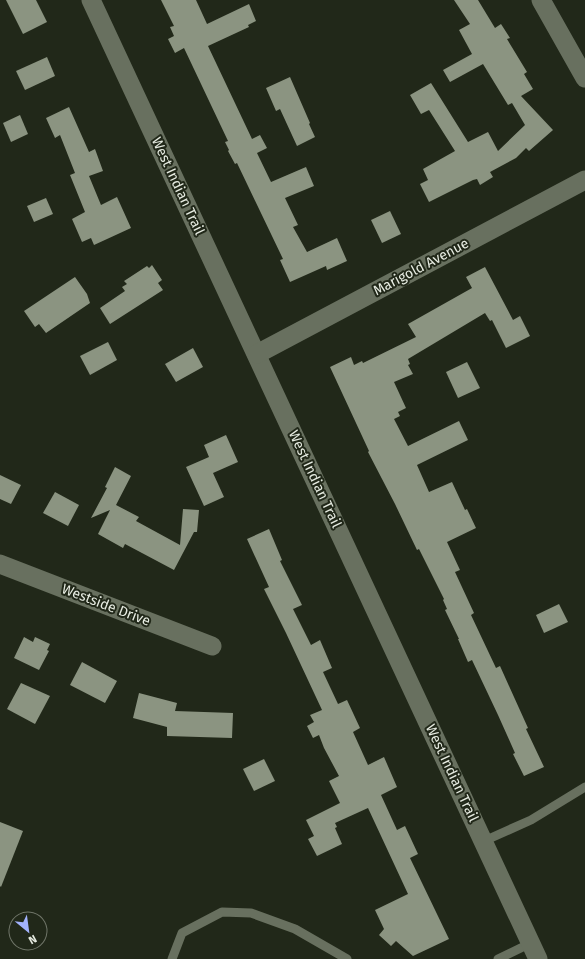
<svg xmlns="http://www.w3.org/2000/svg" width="585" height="959" viewBox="0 0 585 959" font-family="'Fira Sans',sans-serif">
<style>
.building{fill:#8b9481}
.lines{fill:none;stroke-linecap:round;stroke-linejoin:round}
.service{stroke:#68705f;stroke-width:9}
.minor{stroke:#68705f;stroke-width:19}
.labels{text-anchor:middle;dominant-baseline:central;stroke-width:4;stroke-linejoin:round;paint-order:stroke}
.street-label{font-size:14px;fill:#e7ece2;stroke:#212819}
</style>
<rect width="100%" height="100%" fill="#212819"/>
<g class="building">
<path d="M 6,0 L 36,0 L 47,22 L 23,34 Z"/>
<path d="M 161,0 L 196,0 L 207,24 L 249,4 L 256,21 L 248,25 L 249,27 L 208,46 L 252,139 L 260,135 L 267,148 L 257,153 L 271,182 L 306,167 L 314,186 L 285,198 L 298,225 L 293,227 L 307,252 L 337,238 L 347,261 L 327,270 L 326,266 L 290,282 L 280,260 L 283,259 L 237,163 L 235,164 L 228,151 L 229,150 L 225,142 L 228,141 L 184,48 L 175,53 L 168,39 L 174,36 L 170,27 L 174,26 Z"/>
<path d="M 454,0 L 478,0 L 495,28 L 501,24 L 510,38 L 507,39 L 527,72 L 524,74 L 533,89 L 521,96 L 553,130 L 529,151 L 526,148 L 516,158 L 490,172 L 493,177 L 480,185 L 477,179 L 473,180 L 429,202 L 420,184 L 428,180 L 423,169 L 455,151 L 429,110 L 421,114 L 410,95 L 431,83 L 468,142 L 488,132 L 498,151 L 525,125 L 512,103 L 508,105 L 483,64 L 450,82 L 443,70 L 472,54 L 459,30 L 470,24 Z"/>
<path d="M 47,57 L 55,76 L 25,90 L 16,71 Z"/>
<path d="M 290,77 L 310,123 L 309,124 L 315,137 L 297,146 L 280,109 L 276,111 L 266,88 Z"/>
<path d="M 69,107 L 89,152 L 95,149 L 103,171 L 89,176 L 101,205 L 117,197 L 131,228 L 94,245 L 91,238 L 82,242 L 72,219 L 85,212 L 70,175 L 75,173 L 60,135 L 55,138 L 46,118 Z"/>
<path d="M 20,115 L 28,134 L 11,142 L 3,123 Z"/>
<path d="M 46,198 L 53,214 L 34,222 L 27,206 Z"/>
<path d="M 390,211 L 401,234 L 382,243 L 371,220 Z"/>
<path d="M 152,265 L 162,280 L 158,283 L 163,290 L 110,324 L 100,308 L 125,291 L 122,287 L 127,284 L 124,281 L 147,266 L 149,268 Z"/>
<path d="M 485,267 L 513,320 L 520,316 L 530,336 L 506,348 L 492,320 L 490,321 L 485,313 L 408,359 L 410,364 L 408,365 L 413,374 L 394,382 L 406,408 L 398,412 L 400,416 L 394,419 L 408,446 L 459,421 L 468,440 L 417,465 L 429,492 L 452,482 L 465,510 L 467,509 L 476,528 L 447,542 L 460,570 L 455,572 L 474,613 L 471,615 L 496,668 L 500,666 L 528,728 L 526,729 L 544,767 L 524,776 L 513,754 L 515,753 L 498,715 L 472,660 L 468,662 L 458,639 L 459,639 L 445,610 L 447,609 L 443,600 L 444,599 L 419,549 L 417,550 L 395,504 L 368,452 L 369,451 L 330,367 L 351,357 L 354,365 L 362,361 L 363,363 L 416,337 L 408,324 L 472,288 L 466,277 Z"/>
<path d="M 75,277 L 87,294 L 90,303 L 46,333 L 39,324 L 35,327 L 24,311 Z"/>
<path d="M 108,342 L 117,360 L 90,375 L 80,356 Z"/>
<path d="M 193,348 L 203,367 L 176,382 L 165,364 Z"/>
<path d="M 467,362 L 480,388 L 458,398 L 446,372 Z"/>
<path d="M 226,435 L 238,462 L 213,473 L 224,497 L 204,506 L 186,467 L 209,457 L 204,445 Z"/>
<path d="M 115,467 L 131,476 L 116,505 L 139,517 L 136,521 L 180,545 L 183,509 L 199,510 L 197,532 L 194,532 L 174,570 L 125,544 L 123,548 L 98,534 L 110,510 L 91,518 L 107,488 L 105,487 Z"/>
<path d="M 0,475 L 21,485 L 11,504 L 0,499 Z"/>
<path d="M 55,492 L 79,505 L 68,526 L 43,513 Z"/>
<path d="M 269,529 L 282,560 L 280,561 L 302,605 L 293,609 L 311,645 L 320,640 L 332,668 L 323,672 L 338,704 L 347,700 L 360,728 L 353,732 L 368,765 L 384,757 L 397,787 L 381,795 L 397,830 L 405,826 L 418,854 L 410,858 L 449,939 L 413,956 L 396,941 L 391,946 L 379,935 L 384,929 L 375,910 L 408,894 L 368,808 L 335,823 L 337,827 L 335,828 L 342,844 L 317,856 L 308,839 L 314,836 L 306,820 L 340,803 L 329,781 L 339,776 L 324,748 L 319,735 L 313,738 L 307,726 L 314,722 L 310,715 L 322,710 L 286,633 L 264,589 L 269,587 L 247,539 Z"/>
<path d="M 559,604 L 568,622 L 544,633 L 536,615 Z"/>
<path d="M 24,637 L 33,642 L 35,637 L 50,644 L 47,650 L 49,651 L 39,670 L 14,658 Z"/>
<path d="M 82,662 L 117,681 L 105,703 L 70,685 Z"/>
<path d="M 21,683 L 50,696 L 35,724 L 7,709 Z"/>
<path d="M 139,693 L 177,703 L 175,711 L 233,713 L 232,738 L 167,736 L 167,727 L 133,718 Z"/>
<path d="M 264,759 L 275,781 L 254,791 L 243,769 Z"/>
<path d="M 0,822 L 23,831 L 1,887 L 0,886 Z"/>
</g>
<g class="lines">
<g class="service">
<path d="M 484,841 L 531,820 L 585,787"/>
<path d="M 172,959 L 182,933 L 222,912 L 251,913 L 295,929 L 347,959"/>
<path d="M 498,959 L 531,943"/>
</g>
<g class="minor">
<path d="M 91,0 L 538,959"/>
<path d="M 541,0 L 585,78"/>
<path d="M 257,354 L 585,180"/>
<path d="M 0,564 L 212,646"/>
</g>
</g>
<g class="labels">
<g class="street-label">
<text transform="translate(178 186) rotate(65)">West Indian Trail</text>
<text transform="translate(421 267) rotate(-28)">Marigold Avenue</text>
<text transform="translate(315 479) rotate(65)">West Indian Trail</text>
<text transform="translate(106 605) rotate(21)">Westside Drive</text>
<text transform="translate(452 773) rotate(65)">West Indian Trail</text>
</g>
</g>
<g transform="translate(28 931) rotate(151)"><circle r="19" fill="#212819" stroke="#707669"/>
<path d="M0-3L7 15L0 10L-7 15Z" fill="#a2b2fd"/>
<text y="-6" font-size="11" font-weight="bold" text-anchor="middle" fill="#e7ece2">N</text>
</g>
</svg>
